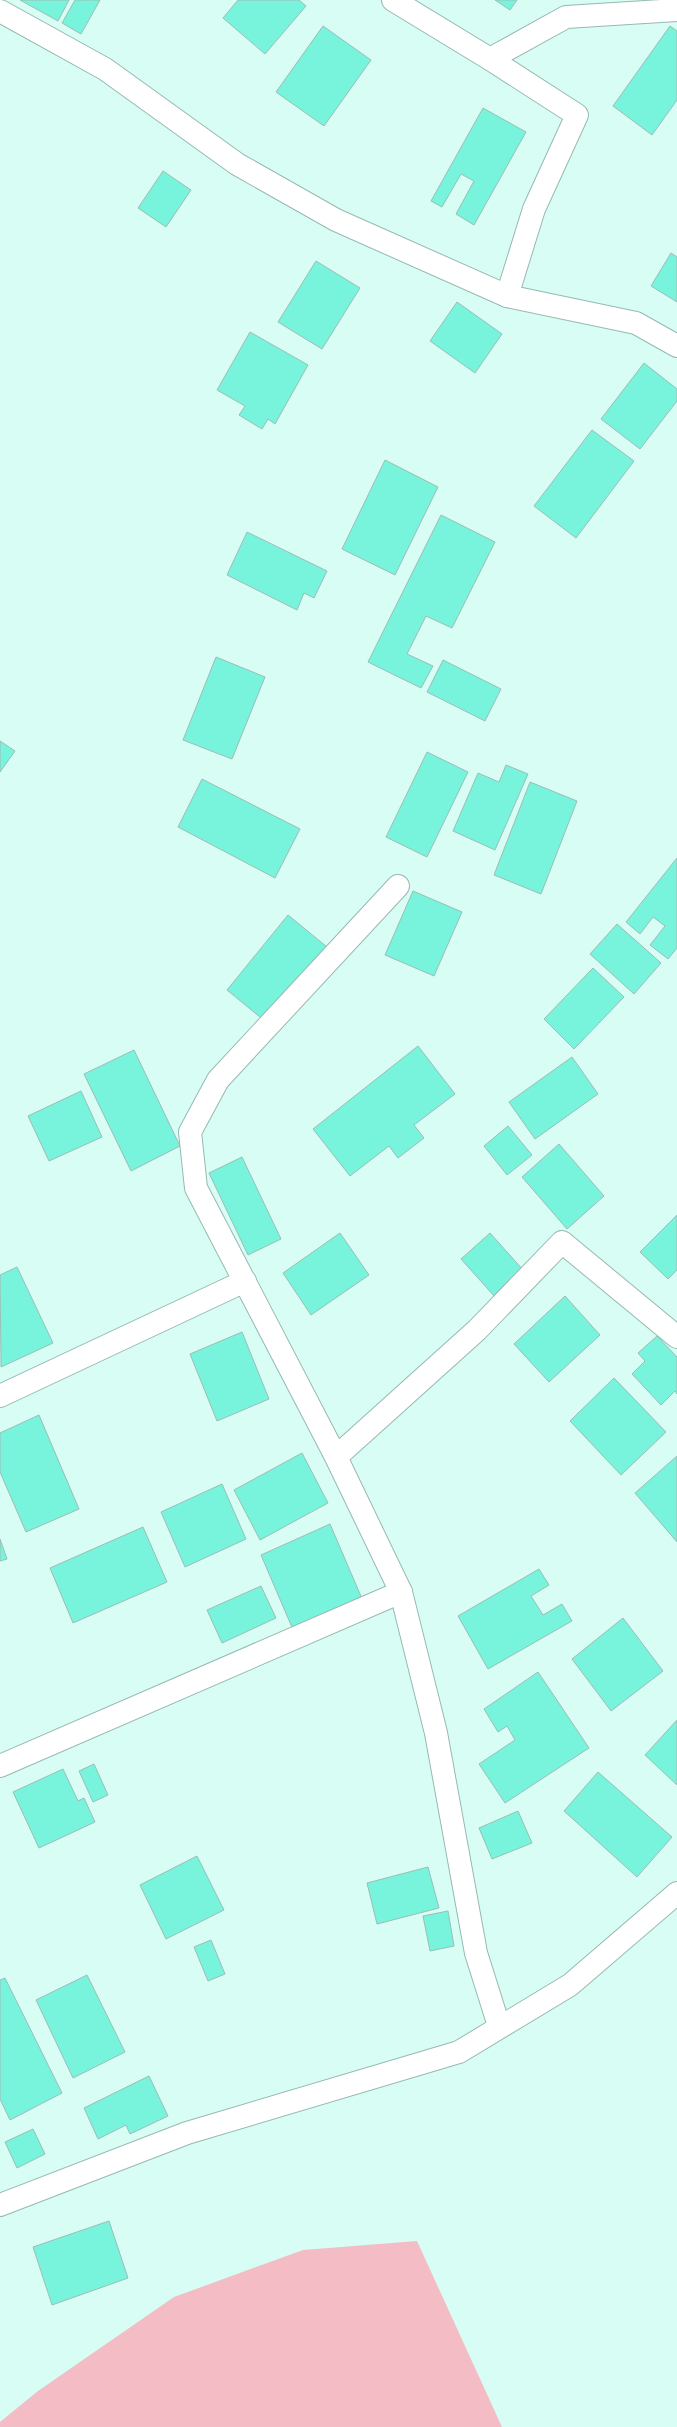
<svg xmlns="http://www.w3.org/2000/svg" width="677" height="2427" viewBox="0 0 677 2427" font-family="Figtree,sans-serif">
<style>
.green{fill:#f4bcc5}
.building{fill:#78f3dc;stroke:#9bbeb6}
.lines{fill:none;stroke-linecap:round;stroke-linejoin:round}
.minor-casing{stroke:#96b9b1;stroke-width:24}
.minor{stroke:#fff;stroke-width:22}
</style>
<rect width="100%" height="100%" fill="#d8fdf4"/>
<path class="green" d="M 417,2241 L 502,2427 L 0,2427 L 0,2422 L 38,2391 L 174,2297 L 303,2250 Z"/>
<g class="building">
<path d="M 20,0 L 69,0 L 58,21 Z"/>
<path d="M 75,0 L 100,0 L 81,34 L 62,23 Z"/>
<path d="M 238,0 L 299,0 L 306,6 L 265,54 L 223,18 Z"/>
<path d="M 495,0 L 517,0 L 510,10 Z"/>
<path d="M 323,26 L 371,60 L 324,126 L 276,92 Z"/>
<path d="M 670,26 L 677,31 L 677,100 L 652,135 L 613,106 Z"/>
<path d="M 483,108 L 526,132 L 474,225 L 456,214 L 474,181 L 461,174 L 442,207 L 431,201 Z"/>
<path d="M 163,171 L 191,190 L 166,227 L 138,208 Z"/>
<path d="M 671,253 L 677,257 L 677,302 L 651,286 Z"/>
<path d="M 316,261 L 360,288 L 322,349 L 278,322 Z"/>
<path d="M 457,302 L 502,334 L 475,373 L 430,341 Z"/>
<path d="M 250,332 L 308,365 L 275,424 L 268,419 L 262,429 L 239,415 L 245,406 L 217,390 Z"/>
<path d="M 644,363 L 677,389 L 677,401 L 640,449 L 601,419 Z"/>
<path d="M 592,430 L 634,461 L 576,538 L 534,506 Z"/>
<path d="M 385,460 L 438,487 L 395,575 L 342,549 Z"/>
<path d="M 441,515 L 495,542 L 452,628 L 426,616 L 407,654 L 433,666 L 421,688 L 368,662 Z"/>
<path d="M 247,532 L 327,571 L 314,598 L 304,593 L 297,610 L 227,575 Z"/>
<path d="M 216,657 L 265,677 L 232,759 L 183,740 Z"/>
<path d="M 443,660 L 501,689 L 485,721 L 427,692 Z"/>
<path d="M 0,741 L 15,751 L 0,772 Z"/>
<path d="M 427,752 L 468,772 L 427,857 L 386,837 Z"/>
<path d="M 506,765 L 528,774 L 495,850 L 453,831 L 478,773 L 499,782 Z"/>
<path d="M 202,779 L 300,829 L 275,878 L 178,827 Z"/>
<path d="M 530,782 L 577,801 L 541,894 L 494,875 Z"/>
<path d="M 677,858 L 677,948 L 668,959 L 650,945 L 665,926 L 653,917 L 640,934 L 626,922 Z"/>
<path d="M 413,891 L 462,912 L 434,976 L 385,955 Z"/>
<path d="M 288,915 L 327,947 L 266,1022 L 227,990 Z"/>
<path d="M 617,924 L 661,963 L 634,994 L 590,954 Z"/>
<path d="M 593,968 L 624,997 L 574,1049 L 544,1019 Z"/>
<path d="M 418,1046 L 455,1094 L 414,1125 L 424,1138 L 398,1158 L 389,1146 L 350,1176 L 313,1129 Z"/>
<path d="M 134,1050 L 180,1146 L 131,1171 L 84,1074 Z"/>
<path d="M 572,1057 L 598,1094 L 535,1139 L 509,1102 Z"/>
<path d="M 81,1091 L 102,1137 L 49,1161 L 28,1116 Z"/>
<path d="M 508,1126 L 532,1155 L 507,1175 L 484,1146 Z"/>
<path d="M 559,1144 L 604,1196 L 567,1229 L 522,1177 Z"/>
<path d="M 242,1157 L 281,1239 L 248,1255 L 209,1173 Z"/>
<path d="M 677,1215 L 677,1270 L 668,1279 L 640,1252 Z"/>
<path d="M 340,1233 L 369,1275 L 311,1315 L 283,1273 Z"/>
<path d="M 490,1233 L 524,1271 L 495,1297 L 461,1259 Z"/>
<path d="M 17,1267 L 53,1343 L 1,1367 L 0,1275 Z"/>
<path d="M 565,1296 L 600,1335 L 549,1382 L 514,1344 Z"/>
<path d="M 242,1332 L 269,1399 L 217,1421 L 190,1354 Z"/>
<path d="M 657,1336 L 677,1357 L 677,1394 L 675,1391 L 661,1405 L 632,1374 L 645,1361 L 638,1353 Z"/>
<path d="M 614,1378 L 666,1432 L 621,1475 L 570,1421 Z"/>
<path d="M 39,1415 L 79,1509 L 26,1532 L 0,1472 L 0,1433 Z"/>
<path d="M 302,1453 L 328,1503 L 260,1540 L 234,1490 Z"/>
<path d="M 677,1456 L 677,1542 L 635,1493 Z"/>
<path d="M 222,1484 L 246,1539 L 185,1567 L 161,1512 Z"/>
<path d="M 330,1524 L 363,1601 L 294,1632 L 261,1555 Z"/>
<path d="M 143,1527 L 167,1582 L 73,1623 L 50,1568 Z"/>
<path d="M 0,1539 L 7,1559 L 0,1561 Z"/>
<path d="M 539,1569 L 549,1585 L 531,1596 L 543,1615 L 562,1604 L 572,1621 L 488,1669 L 458,1616 Z"/>
<path d="M 261,1586 L 276,1618 L 222,1643 L 207,1610 Z"/>
<path d="M 623,1618 L 663,1671 L 611,1711 L 572,1659 Z"/>
<path d="M 538,1672 L 589,1748 L 505,1803 L 479,1764 L 515,1740 L 507,1726 L 498,1732 L 484,1709 Z"/>
<path d="M 677,1720 L 677,1785 L 645,1755 Z"/>
<path d="M 94,1764 L 108,1795 L 93,1802 L 79,1771 Z"/>
<path d="M 63,1769 L 78,1801 L 84,1798 L 95,1822 L 39,1848 L 13,1792 Z"/>
<path d="M 598,1772 L 672,1837 L 637,1877 L 564,1811 Z"/>
<path d="M 518,1811 L 532,1843 L 492,1859 L 479,1828 Z"/>
<path d="M 197,1856 L 224,1910 L 166,1939 L 140,1885 Z"/>
<path d="M 428,1867 L 439,1908 L 377,1924 L 367,1883 Z"/>
<path d="M 448,1911 L 454,1946 L 430,1951 L 423,1916 Z"/>
<path d="M 211,1940 L 225,1974 L 208,1981 L 194,1947 Z"/>
<path d="M 87,1975 L 125,2052 L 73,2078 L 36,2000 Z"/>
<path d="M 5,1978 L 62,2093 L 10,2120 L 0,2099 L 0,1980 Z"/>
<path d="M 149,2076 L 168,2116 L 130,2134 L 126,2125 L 98,2139 L 84,2108 Z"/>
<path d="M 33,2129 L 45,2154 L 17,2168 L 5,2142 Z"/>
<path d="M 109,2221 L 128,2278 L 52,2305 L 33,2247 Z"/>
</g>
<g class="lines">
<defs>
<g id="minor">
<path d="M 393,0 L 490,59 L 566,17 L 677,10"/>
<path d="M 0,11 L 105,69 L 237,164 L 336,220 L 507,296 L 636,323 L 677,346"/>
<path d="M 490,59 L 577,115 L 534,209 L 507,296"/>
<path d="M 398,886 L 218,1080 L 190,1132 L 196,1188 L 336,1457 L 401,1592 L 436,1733 L 476,1953 L 499,2026"/>
<path d="M 0,1396 L 245,1281"/>
<path d="M 336,1457 L 477,1330 L 562,1242 L 677,1337"/>
<path d="M 0,1766 L 401,1592"/>
<path d="M 0,2205 L 187,2133 L 459,2052 L 570,1985 L 677,1893"/>
</g>
</defs>
<use href="#minor" class="minor-casing"/>
<use href="#minor" class="minor"/>
</g>
</svg>
